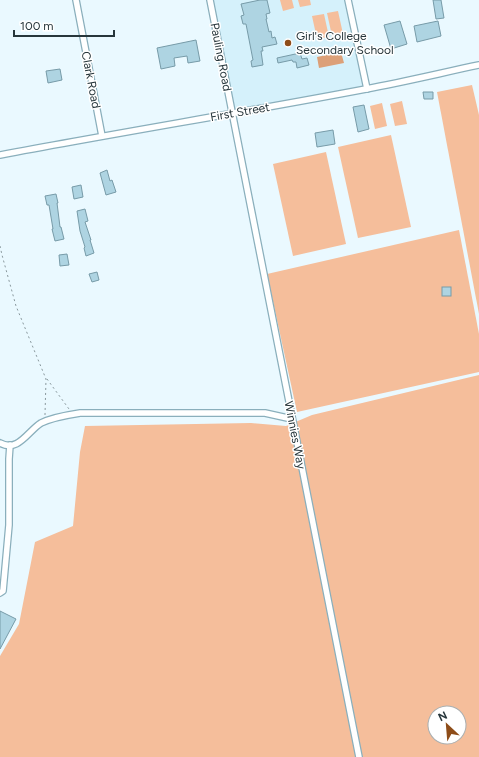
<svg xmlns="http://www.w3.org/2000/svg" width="479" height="757" viewBox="0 0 479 757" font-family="Figtree,sans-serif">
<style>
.built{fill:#d5f1fb}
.green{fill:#f5be9b;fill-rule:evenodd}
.water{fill:#dca078}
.building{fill:#aed4e2;stroke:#779ba8}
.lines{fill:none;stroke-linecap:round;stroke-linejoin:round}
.minor-casing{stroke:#8aafbc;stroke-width:8}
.path{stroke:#89989d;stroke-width:1;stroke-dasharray:2 3;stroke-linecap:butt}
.minor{stroke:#fff;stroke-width:5.5}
.poi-dot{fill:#8e4d19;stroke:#fff;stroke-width:1.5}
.labels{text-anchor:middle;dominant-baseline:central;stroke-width:3;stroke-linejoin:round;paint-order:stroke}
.poi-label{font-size:12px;fill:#27363b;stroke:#fff;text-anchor:start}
.street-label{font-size:12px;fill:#27363b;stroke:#fff}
</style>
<rect width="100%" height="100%" fill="#eaf9ff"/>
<path class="built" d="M 213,0 L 345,0 L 364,86 L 234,110 Z"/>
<g class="green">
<path d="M 280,0 L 292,0 L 294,8 L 283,11 Z"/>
<path d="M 298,0 L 310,0 L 311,5 L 300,7 Z"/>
<path d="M 338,11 L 343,34 L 332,36 L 327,13 Z"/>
<path d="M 324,14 L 329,37 L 317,39 L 312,16 Z"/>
<path d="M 472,85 L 479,115 L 479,314 L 437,92 Z"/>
<path d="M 402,101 L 407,124 L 395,126 L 390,104 Z"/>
<path d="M 382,103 L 387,126 L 375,129 L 370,106 Z"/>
<path d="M 391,135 L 411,227 L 358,238 L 338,147 Z"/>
<path d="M 326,152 L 346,244 L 293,256 L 273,164 Z"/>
<path d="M 459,230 L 479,334 L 479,372 L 297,412 L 267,274 Z"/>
<path d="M 479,375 L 479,757 L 0,757 L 0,656 L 19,624 L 35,542 L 73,526 L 80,452 L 85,426 L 251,423 L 286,426 L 312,415 ZM 435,713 L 459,713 L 459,737 L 435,737 Z"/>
</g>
<path class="water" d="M 341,52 L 344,63 L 319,68 L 317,57 Z"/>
<g class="building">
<path d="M 260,0 L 267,0 L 270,13 L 266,14 L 267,19 L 266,19 L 269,32 L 271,31 L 272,38 L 275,37 L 277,44 L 262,47 L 263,51 L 261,51 L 263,65 L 252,67 L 251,61 L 253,60 L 246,24 L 243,24 L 241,16 L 244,15 L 241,4 Z"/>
<path d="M 433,0 L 441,0 L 444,18 L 436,19 Z"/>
<path d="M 400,21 L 407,44 L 391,49 L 384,25 Z"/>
<path d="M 438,21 L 441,36 L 417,42 L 414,26 Z"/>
<path d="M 196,40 L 200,61 L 188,63 L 187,56 L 174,58 L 175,66 L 161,69 L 157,48 Z"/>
<path d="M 300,53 L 302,59 L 307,58 L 309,65 L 297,68 L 296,62 L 293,62 L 292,60 L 278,63 L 277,58 Z"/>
<path d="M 60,69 L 62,80 L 48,83 L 46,71 Z"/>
<path d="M 423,92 L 433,92 L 433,99 L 424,99 Z"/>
<path d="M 364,105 L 369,129 L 358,132 L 353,107 Z"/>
<path d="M 333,130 L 335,144 L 317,147 L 315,133 Z"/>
<path d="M 107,170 L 110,181 L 112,180 L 116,192 L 106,195 L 100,173 Z"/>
<path d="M 81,185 L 83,197 L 74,199 L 72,187 Z"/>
<path d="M 56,194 L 58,203 L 57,203 L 60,227 L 61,227 L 64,239 L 55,241 L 52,229 L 53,229 L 49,205 L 47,205 L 45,196 Z"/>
<path d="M 85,209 L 88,221 L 85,222 L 91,240 L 90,240 L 94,253 L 86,256 L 84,248 L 85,247 L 80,231 L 77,211 Z"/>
<path d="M 67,254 L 69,265 L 60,266 L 59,255 Z"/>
<path d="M 97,272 L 99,280 L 92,282 L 89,274 Z"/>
<rect x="442" y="287" width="9" height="9"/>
<path d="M 0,611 L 16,619 L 0,649 Z"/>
</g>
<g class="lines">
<defs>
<g id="minor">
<path d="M 76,0 L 102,136"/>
<path d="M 210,0 L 359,757"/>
<path d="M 348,0 L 367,89"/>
<path d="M 0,155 C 122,132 245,112 366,89 C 404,82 441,73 479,65"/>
<path d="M 0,443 C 18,453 28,431 41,423 C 53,417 67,415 80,413 L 265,413 L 292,419"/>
<path d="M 0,593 L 3,591 L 9,525 L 9,459 L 10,445"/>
</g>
</defs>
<use href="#minor" class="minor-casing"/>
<g class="path">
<path d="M 0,246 L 2,255 L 16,306 L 46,379 L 45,415"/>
<path d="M 47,379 L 69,409"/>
</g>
<use href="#minor" class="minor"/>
</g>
<circle class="poi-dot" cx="288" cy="43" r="4"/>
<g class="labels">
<g class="poi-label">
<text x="296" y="36">Girl's College<tspan x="296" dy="14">Secondary School</tspan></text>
</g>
<g class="street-label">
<text transform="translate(221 57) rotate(79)">Pauling Road</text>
<text transform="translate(91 80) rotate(79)">Clark Road</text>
<text transform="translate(240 112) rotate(-10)">First Street</text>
<text transform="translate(295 435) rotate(79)">Winnies Way</text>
</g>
</g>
<g transform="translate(447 725) rotate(334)"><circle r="19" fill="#ffffff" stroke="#a9afb1"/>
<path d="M0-3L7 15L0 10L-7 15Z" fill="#8e4d19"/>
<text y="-6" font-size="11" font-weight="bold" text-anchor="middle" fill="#27363b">N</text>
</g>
<path d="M14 30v6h100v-6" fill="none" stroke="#27363b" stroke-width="2"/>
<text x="20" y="30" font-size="12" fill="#27363b" stroke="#ffffff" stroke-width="3" paint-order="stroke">100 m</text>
</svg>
